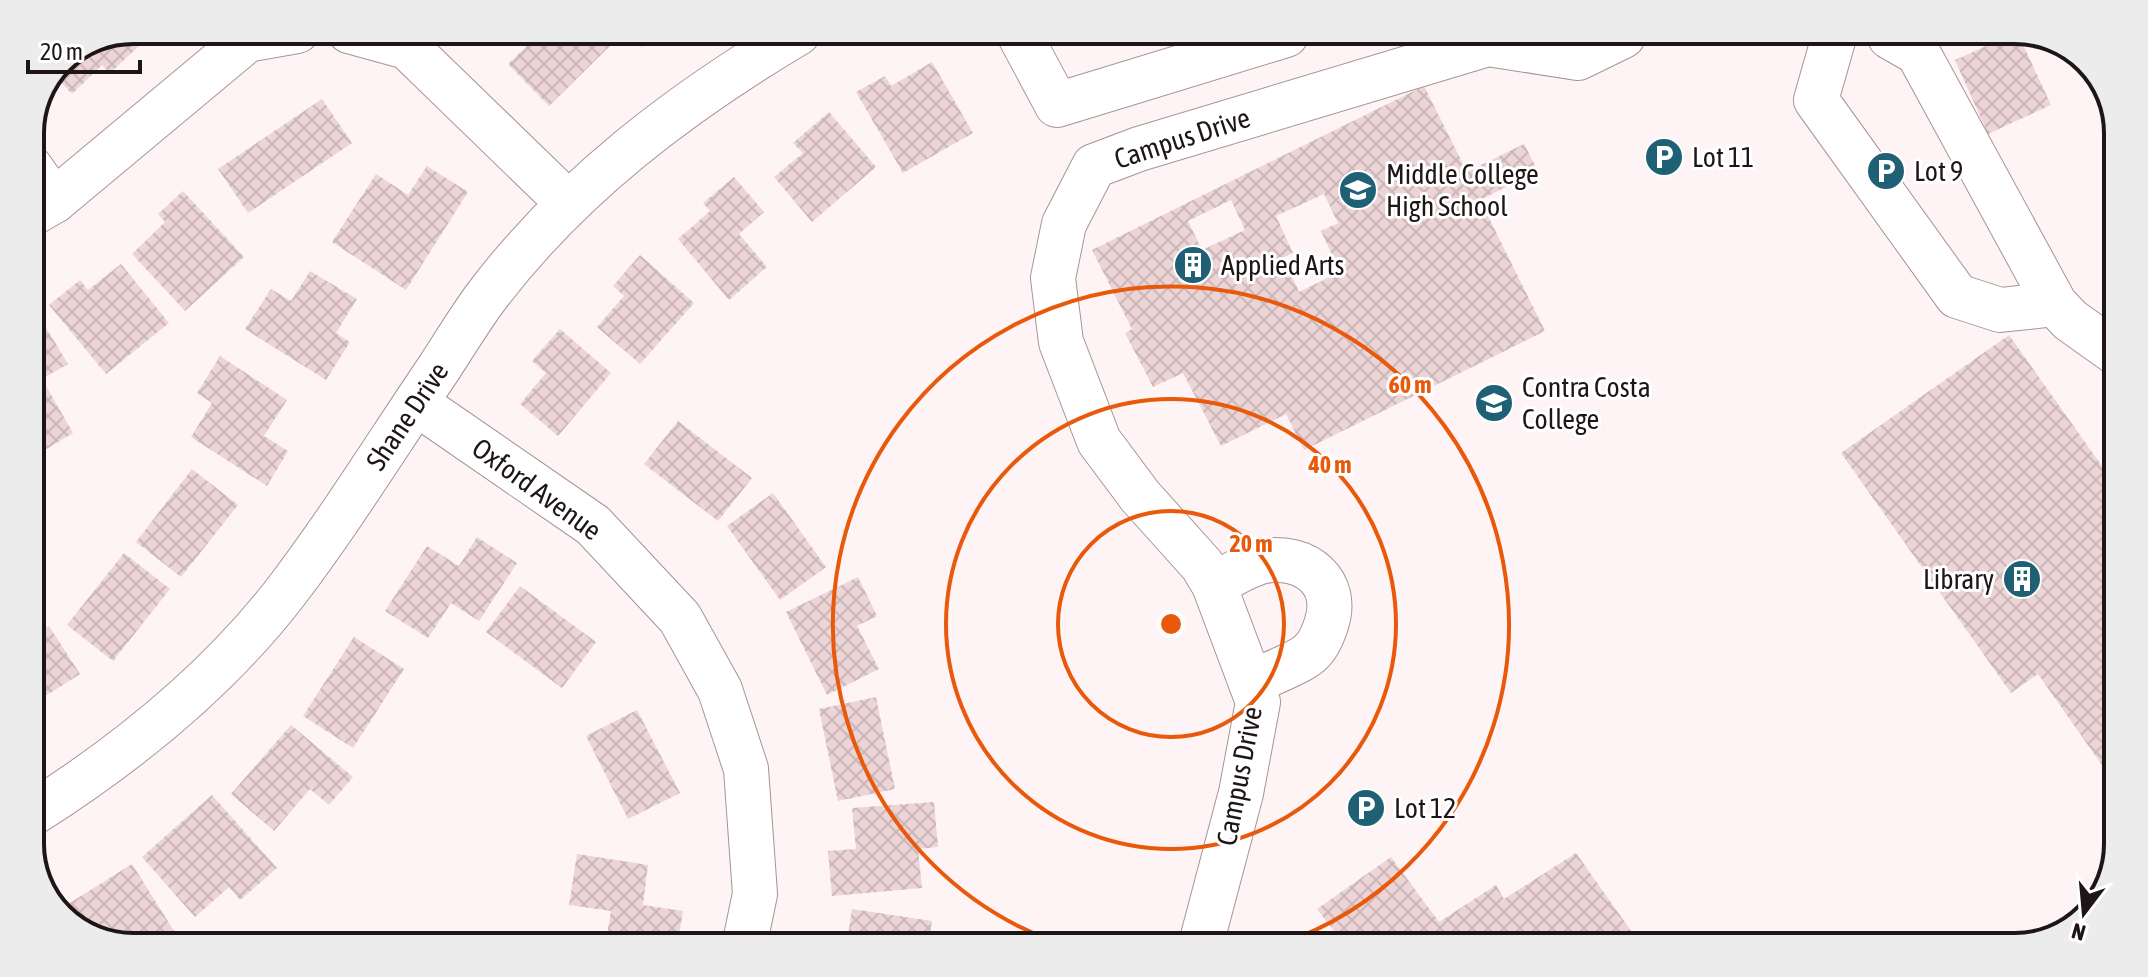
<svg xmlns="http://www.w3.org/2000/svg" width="2148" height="977" viewBox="0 0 2148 977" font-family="'Asap Condensed',sans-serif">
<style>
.building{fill:url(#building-cross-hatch);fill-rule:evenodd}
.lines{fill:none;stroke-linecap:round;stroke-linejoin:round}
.minor-casing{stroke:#a99394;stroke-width:46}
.minor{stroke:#fff;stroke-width:44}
.ring{fill:none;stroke:#e8590c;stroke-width:4}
.labels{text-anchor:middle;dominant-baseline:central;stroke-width:6;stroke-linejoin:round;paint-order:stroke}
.street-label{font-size:28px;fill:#1d1516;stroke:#fff}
.poi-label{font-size:28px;fill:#1d1516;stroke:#fff;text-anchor:start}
.rim{fill:none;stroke:#1d1516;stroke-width:4}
.centre{fill:#e8590c;stroke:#fff;stroke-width:4}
.ring-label{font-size:24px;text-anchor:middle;font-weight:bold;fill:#e8590c;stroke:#fff;stroke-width:6;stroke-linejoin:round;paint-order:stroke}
</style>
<defs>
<pattern id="building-cross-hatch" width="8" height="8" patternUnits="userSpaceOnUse" patternTransform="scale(2)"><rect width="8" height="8" fill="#edd5d7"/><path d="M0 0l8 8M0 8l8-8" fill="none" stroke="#cbb6b8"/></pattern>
</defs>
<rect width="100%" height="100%" fill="#fef4f5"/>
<g class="building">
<path d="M 541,32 L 605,32 L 614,42 L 549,106 L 508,64 Z"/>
<path d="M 627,32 L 658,32 L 642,47 Z"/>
<path d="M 126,33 L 139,46 L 110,73 L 102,65 L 72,94 L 54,75 L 60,60 Z"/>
<path d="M 2004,38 L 2020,38 L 2051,105 L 1988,134 L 1955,60 Z"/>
<path d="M 932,62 L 973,133 L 903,173 L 856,92 L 885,76 L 891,86 Z"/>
<path d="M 1424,86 L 1467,172 L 1524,144 L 1538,171 L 1480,200 L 1545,331 L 1304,450 L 1286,414 L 1221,446 L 1183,373 L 1153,387 L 1125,333 L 1132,329 L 1092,250 ZM 1324,194 L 1338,223 L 1321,231 L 1340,272 L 1299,292 L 1284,257 L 1293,253 L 1276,216 ZM 1231,200 L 1245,230 L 1202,250 L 1188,221 Z"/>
<path d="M 322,99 L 352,143 L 248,213 L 218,169 Z"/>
<path d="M 829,112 L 876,167 L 812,222 L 774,177 L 803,153 L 793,143 Z"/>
<path d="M 427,166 L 468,192 L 406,290 L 332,242 L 376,174 L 408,195 Z"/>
<path d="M 734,177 L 764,212 L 739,234 L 767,267 L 729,300 L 678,239 L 710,211 L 703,203 Z"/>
<path d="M 183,191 L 244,257 L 185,311 L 132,254 L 165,222 L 158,214 Z"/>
<path d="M 640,255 L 694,303 L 640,364 L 597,327 L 624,296 L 613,286 Z"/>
<path d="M 121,264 L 169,323 L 106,374 L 49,305 L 80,280 L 88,290 Z"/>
<path d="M 310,271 L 357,299 L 336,333 L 350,342 L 326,380 L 245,329 L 271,289 L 291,301 Z"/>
<path d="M 33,306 L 68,364 L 42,379 L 73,433 L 30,459 L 30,307 Z"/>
<path d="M 560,329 L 611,373 L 558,436 L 520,404 L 546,373 L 532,361 Z"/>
<path d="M 2009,335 L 2114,483 L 2111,778 L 2038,674 L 2011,693 L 1841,453 Z"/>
<path d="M 220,356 L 287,400 L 264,436 L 288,451 L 267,486 L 191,437 L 212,403 L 197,393 Z"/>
<path d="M 678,421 L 752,478 L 718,521 L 644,464 Z"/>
<path d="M 192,469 L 238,505 L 181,577 L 136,542 Z"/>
<path d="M 773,493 L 826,567 L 780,600 L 727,526 Z"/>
<path d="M 477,537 L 517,563 L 479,621 L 451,603 L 428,638 L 385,611 L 427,546 L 459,566 Z"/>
<path d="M 124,553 L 170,589 L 113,661 L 67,625 Z"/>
<path d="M 858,577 L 877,616 L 857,626 L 879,669 L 827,695 L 786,612 Z"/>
<path d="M 520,586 L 596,642 L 562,688 L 486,632 Z"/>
<path d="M 49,626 L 80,674 L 30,706 L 30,638 Z"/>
<path d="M 354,637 L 404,669 L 353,748 L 303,716 Z"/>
<path d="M 876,697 L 895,789 L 838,801 L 819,709 Z"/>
<path d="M 637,710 L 680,793 L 628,819 L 586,736 Z"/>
<path d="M 291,725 L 353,777 L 329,805 L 310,789 L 274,831 L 231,794 Z"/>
<path d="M 212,795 L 277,868 L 240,900 L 229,887 L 195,917 L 142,857 Z"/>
<path d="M 934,802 L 938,847 L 918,849 L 922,888 L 832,896 L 828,851 L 856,849 L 852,808 Z"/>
<path d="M 1576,853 L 1641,945 L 1344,944 L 1317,909 L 1391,857 L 1439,922 L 1496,885 L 1504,899 Z"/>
<path d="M 577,854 L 648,865 L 643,905 L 683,911 L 678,941 L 606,941 L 611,911 L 569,905 Z"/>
<path d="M 132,864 L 179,939 L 131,939 L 128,935 L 122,939 L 93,939 L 57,911 Z"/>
<path d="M 852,909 L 932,921 L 929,942 L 847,942 Z"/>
</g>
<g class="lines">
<defs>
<g id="minor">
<path d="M 349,31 L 407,47 L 568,203"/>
<path d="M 1019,34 L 1057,105 L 1286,35"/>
<path d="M 1834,37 L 1816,100 L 1957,296 L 2000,310 L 2055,304"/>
<path d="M 1890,37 L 1918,53 L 2055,304 L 2070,320 L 2115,352"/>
<path d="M 30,167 L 54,201"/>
<path d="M 30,215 L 54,201 L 247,40 L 297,31"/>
<path d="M 416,403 L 593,525 L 680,618 L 720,690 L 746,769 L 755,894 L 745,942"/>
<path d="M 1214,585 C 1230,576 1246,565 1264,561 C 1305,554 1341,582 1326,625 C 1323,634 1318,646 1311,652 C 1302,662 1264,676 1251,683"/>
<path d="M 30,815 C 125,755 216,682 285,593 C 340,521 388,443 439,368 C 454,345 469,320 486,297 C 569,187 680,103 798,33"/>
<path d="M 1201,944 L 1241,793 L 1258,702 L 1214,585 L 1202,565 L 1140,496 L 1099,441 L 1061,342 L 1053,278 L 1064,224 L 1094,166 L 1139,149 L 1488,44 L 1578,58 L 1623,36"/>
</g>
</defs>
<use href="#minor" class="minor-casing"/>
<use href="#minor" class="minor"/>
</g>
<g class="ring">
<circle cx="1171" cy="624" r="113"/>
<circle cx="1171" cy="624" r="225"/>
<path d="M1058 943A338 338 0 1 1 1281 944"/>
</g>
<defs>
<symbol id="parking-disc" viewBox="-11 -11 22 22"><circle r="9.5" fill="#1f6074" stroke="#fff"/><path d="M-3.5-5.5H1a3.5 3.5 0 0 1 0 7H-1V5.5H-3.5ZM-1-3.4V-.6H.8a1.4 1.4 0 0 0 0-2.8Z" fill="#fff"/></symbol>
<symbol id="school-disc" viewBox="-11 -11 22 22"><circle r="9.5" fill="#1f6074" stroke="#fff"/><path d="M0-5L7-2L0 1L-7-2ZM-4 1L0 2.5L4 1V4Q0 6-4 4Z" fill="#fff"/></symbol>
<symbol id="building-disc" viewBox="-11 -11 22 22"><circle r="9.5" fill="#1f6074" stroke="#fff"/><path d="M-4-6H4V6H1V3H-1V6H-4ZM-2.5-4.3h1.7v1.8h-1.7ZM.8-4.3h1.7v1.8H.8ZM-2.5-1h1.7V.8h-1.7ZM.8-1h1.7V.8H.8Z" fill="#fff"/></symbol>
<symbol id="university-disc" viewBox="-11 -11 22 22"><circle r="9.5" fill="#1f6074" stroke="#fff"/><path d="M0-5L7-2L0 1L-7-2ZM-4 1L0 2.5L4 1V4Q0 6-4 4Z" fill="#fff"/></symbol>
</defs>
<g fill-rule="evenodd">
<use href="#parking-disc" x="1642" y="135" width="44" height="44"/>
<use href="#parking-disc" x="1864" y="149" width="44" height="44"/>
<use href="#school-disc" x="1336" y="168" width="44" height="44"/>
<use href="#building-disc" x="1171" y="243" width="44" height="44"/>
<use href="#university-disc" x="1472" y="381" width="44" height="44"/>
<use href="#building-disc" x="2000" y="557" width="44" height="44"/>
<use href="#parking-disc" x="1344" y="786" width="44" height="44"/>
</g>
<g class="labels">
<g class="street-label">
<text transform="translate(1182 138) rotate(-18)">Campus Drive</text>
<text transform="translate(407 416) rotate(-56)">Shane Drive</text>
<text transform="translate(537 489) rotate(36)">Oxford Avenue</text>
<text transform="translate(1239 776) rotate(-79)">Campus Drive</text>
</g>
<g class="poi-label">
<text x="1692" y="157">Lot 11</text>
<text x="1914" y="171">Lot 9</text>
<text x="1386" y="174">Middle College<tspan x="1386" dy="32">High School</tspan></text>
<text x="1221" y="265">Applied Arts</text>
<text x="1522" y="387">Contra Costa<tspan x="1522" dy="32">College</tspan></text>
<text x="1994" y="579" text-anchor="end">Library</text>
<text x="1394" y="808">Lot 12</text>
</g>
</g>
<path d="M0 0H2148V977H0ZM133 44H2015A89 89 0 0 1 2104 133V844A89 89 0 0 1 2015 933H133A89 89 0 0 1 44 844V133A89 89 0 0 1 133 44Z" fill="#edecec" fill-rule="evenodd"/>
<path class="rim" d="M133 44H2015A89 89 0 0 1 2104 133V844A89 89 0 0 1 2015 933H133A89 89 0 0 1 44 844V133A89 89 0 0 1 133 44Z"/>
<circle cx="1171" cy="624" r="12" class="centre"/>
<g class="ring-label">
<text x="1410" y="393">60 m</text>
<text x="1330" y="473">40 m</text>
<text x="1251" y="552">20 m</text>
</g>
<g transform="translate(2084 913) rotate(196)" stroke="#ffffff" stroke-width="6" paint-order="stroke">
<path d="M0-6L14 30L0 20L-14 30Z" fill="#1d1516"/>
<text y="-12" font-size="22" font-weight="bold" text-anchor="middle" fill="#1d1516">N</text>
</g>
<path d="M28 60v12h112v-12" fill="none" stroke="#1d1516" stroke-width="4"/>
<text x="40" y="60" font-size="24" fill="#1d1516" stroke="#ffffff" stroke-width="6" paint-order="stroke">20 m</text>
</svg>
